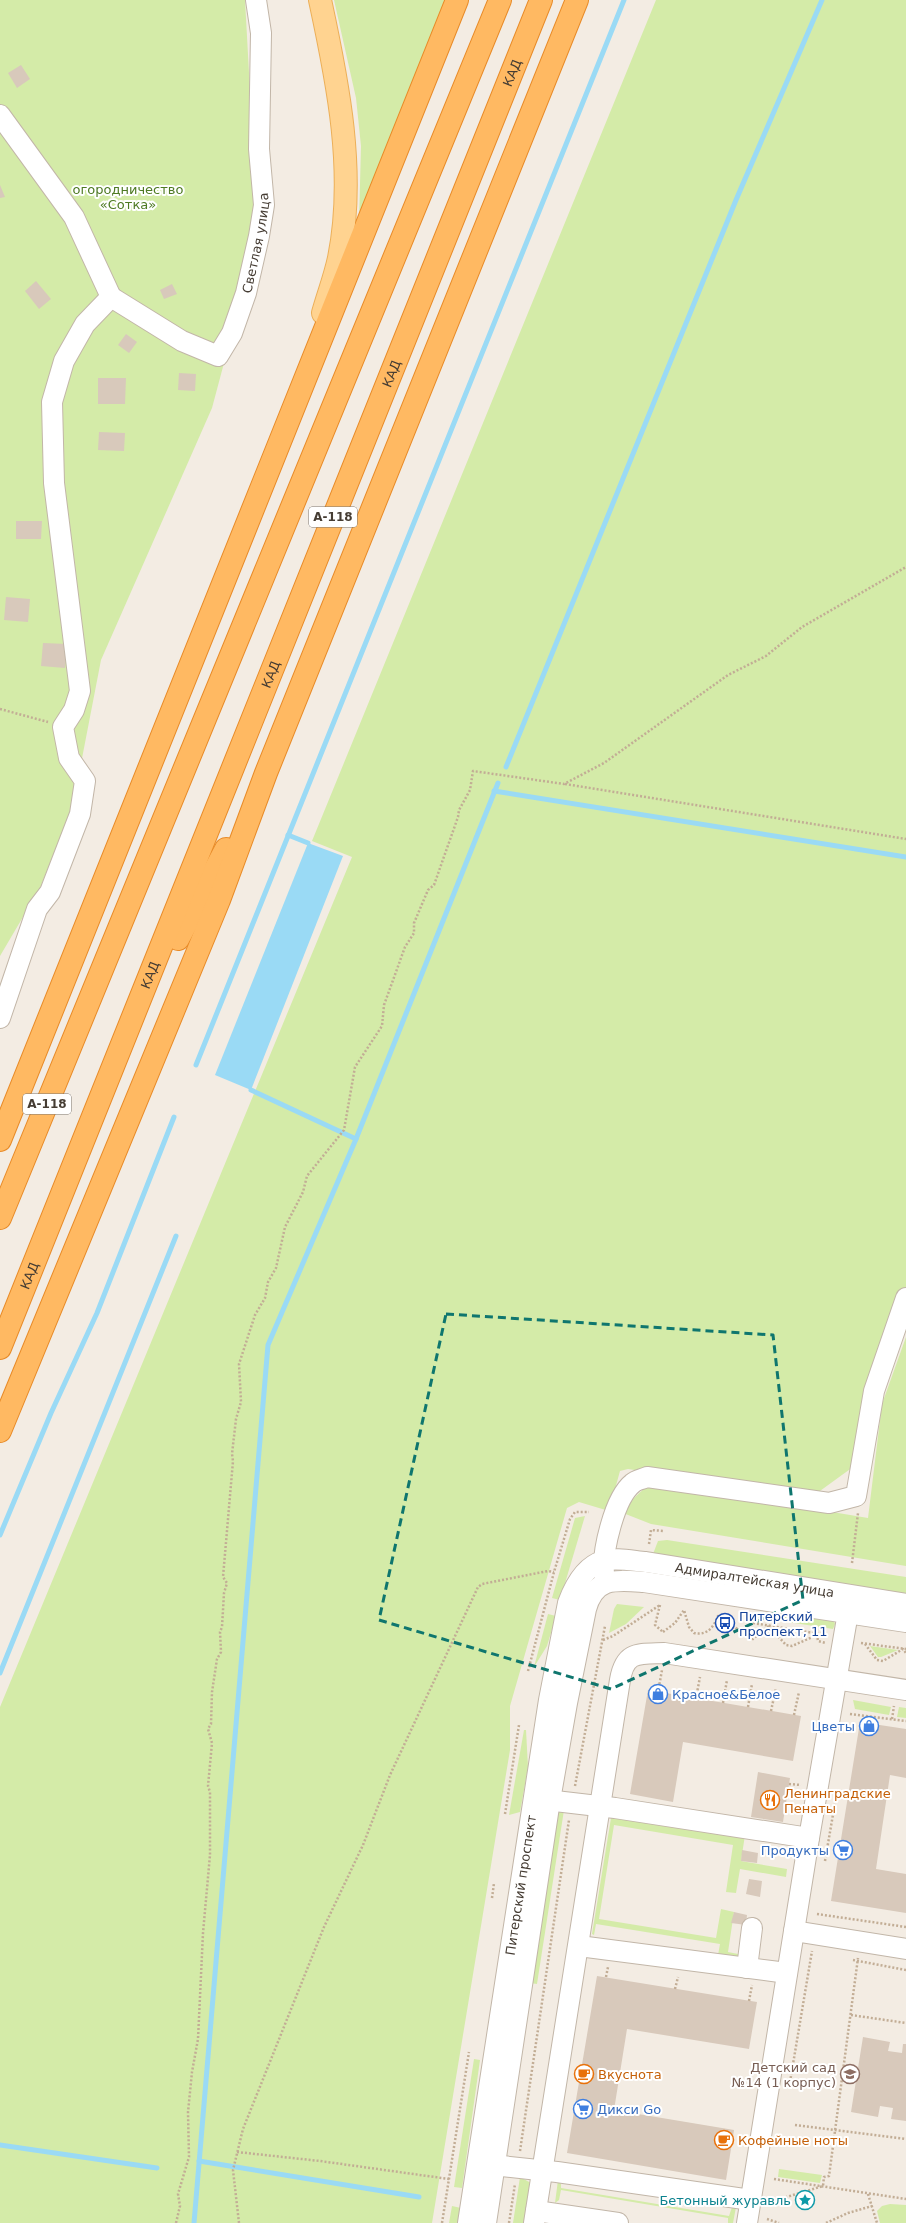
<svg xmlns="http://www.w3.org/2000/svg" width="906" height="2223" viewBox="0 0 906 2223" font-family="'DejaVu Sans',sans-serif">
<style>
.green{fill:#d4eba8}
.water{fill:#9adaf5}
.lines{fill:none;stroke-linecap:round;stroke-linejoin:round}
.stream{stroke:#9adaf5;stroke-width:5}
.building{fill:#d8c9bb}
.minor-casing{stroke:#c2b6a8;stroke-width:22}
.major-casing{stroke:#ecaf58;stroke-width:24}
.highway-casing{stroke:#e88b28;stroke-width:24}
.path{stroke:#c2ad95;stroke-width:2.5;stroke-dasharray:2 2;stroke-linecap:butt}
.minor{stroke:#fff;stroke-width:20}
.major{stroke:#ffd390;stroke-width:22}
.highway{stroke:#ffb962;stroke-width:22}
.marked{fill:none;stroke:#0f766e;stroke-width:3;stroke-dasharray:8 5;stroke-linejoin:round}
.labels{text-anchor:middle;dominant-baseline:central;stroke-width:4;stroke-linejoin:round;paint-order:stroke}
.shield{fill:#fff;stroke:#7d7670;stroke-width:1}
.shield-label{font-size:12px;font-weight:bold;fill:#453c33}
.street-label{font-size:13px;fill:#453c33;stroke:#fff}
.park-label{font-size:13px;fill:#4e7a23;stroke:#fff}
.transit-label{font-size:13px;fill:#164399;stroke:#fff;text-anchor:start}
.shop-label{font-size:13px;fill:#366cbe;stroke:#fff;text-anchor:start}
.food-label{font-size:13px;fill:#c56008;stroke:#fff;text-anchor:start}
.education-label{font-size:13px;fill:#785e54;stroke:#fff;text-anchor:end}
.culture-label{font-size:13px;fill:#0d838f;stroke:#fff;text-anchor:end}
</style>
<rect width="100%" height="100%" fill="#f3ece3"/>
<g class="green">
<path d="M 0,0 L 245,0 L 256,200 L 232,333 L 212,408 L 101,660 L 73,805 L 40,888 L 0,956 Z"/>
<path d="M 334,0 L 449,0 L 359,222 L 361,146 L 356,98 Z"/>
<path d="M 656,0 L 906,0 L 906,1287 L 869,1382 L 853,1467 L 813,1496 L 628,1469 L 620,1471 L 609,1511 L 579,1502 L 567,1508 L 510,1706 L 510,1750 L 432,2223 L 0,2223 L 0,1707 L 352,857 L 312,841 Z"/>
<path d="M 906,1337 L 906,1566 L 651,1524 L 623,1513 L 634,1498 L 648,1485 L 683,1487 L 868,1518 L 882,1404 Z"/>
<path d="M 585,1516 L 560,1600 L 552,1598 L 575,1518 Z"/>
<path d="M 667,1540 L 906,1577 L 906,1594 L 653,1554 L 658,1541 Z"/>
<path d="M 617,1604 L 644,1607 L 626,1624 L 609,1633 L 614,1609 Z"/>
<path d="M 548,1614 L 556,1616 L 547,1646 L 534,1667 Z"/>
<path d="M 787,1615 L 833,1619 L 835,1624 L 833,1629 L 755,1617 Z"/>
<path d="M 870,1646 L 898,1650 L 881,1657 L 878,1657 Z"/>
<path d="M 853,1700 L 891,1707 L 889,1715 L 855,1709 Z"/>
<path d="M 899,1707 L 906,1708 L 906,1718 L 897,1717 Z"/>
<path d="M 524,1730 L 526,1730 L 528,1767 L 520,1812 L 509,1815 Z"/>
<path d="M 557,1810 L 564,1810 L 537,1984 L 530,1983 Z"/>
<path d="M 612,1812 L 745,1835 L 741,1861 L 787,1869 L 786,1877 L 740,1869 L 736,1893 L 726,1892 L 733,1845 L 614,1825 L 599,1919 L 716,1938 L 721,1909 L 734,1912 L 728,1952 L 738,1954 L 737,1959 L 718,1955 L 720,1944 L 596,1924 L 594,1935 L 592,1934 Z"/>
<path d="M 474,2059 L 480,2060 L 462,2188 L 454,2187 Z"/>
<path d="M 779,2169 L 822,2175 L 820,2183 L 778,2177 Z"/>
<path d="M 520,2177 L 531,2183 L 528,2223 L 513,2223 Z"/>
<path d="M 558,2180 L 561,2184 L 561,2188 L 729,2216 L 732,2207 L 736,2207 L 733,2223 L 728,2223 L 728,2218 L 561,2190 L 559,2200 L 555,2203 Z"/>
<path d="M 890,2204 L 906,2205 L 906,2223 L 880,2223 L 877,2211 L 882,2206 Z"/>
<path d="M 452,2206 L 461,2208 L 458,2223 L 449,2223 Z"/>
</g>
<path class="water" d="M 308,843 L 343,856 L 251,1090 L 215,1075 Z"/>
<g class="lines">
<g class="stream">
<path d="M 506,767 L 736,200 L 822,0"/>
<path d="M 494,791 L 906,857"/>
<path d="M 288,835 L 308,843"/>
<path d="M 196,1065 L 624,0"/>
<path d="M 251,1090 L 356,1139"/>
<path d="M 0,1535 L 51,1413 L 97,1313 L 174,1117"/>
<path d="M 0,1673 L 176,1236"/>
<path d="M 0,2145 L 157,2168"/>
<path d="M 199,2161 L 419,2197"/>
<path d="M 194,2223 L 268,1345 L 356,1139 L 498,783"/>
</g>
</g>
<g class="building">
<path d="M 21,65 L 30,79 L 17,88 L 8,73 Z"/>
<path d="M 0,185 L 5,197 L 0,198 Z"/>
<path d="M 36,281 L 51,299 L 39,309 L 25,291 Z"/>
<path d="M 172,284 L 177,294 L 164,299 L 160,290 Z"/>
<path d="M 126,334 L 137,342 L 129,353 L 118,345 Z"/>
<path d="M 179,373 L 196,374 L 195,391 L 178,390 Z"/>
<path d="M 98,378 L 126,378 L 125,404 L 98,404 Z"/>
<path d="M 99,432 L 125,433 L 124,451 L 98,450 Z"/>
<path d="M 16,521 L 42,521 L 41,539 L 16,539 Z"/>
<path d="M 6,597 L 30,599 L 28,622 L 4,620 Z"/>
<path d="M 43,643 L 67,644 L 65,668 L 41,666 Z"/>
<path d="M 648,1690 L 801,1716 L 793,1761 L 683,1742 L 673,1802 L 630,1794 Z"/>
<path d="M 860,1722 L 906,1729 L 906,1778 L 890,1775 L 876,1869 L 906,1874 L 906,1913 L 831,1901 Z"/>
<path d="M 758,1772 L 790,1778 L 783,1822 L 751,1817 Z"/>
<path d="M 742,1850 L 758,1853 L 757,1863 L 741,1861 Z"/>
<path d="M 749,1879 L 762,1881 L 760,1897 L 746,1894 Z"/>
<path d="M 734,1912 L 747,1915 L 746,1925 L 731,1923 Z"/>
<path d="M 597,1976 L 757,2002 L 749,2049 L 627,2029 L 614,2110 L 734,2130 L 726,2180 L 567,2153 Z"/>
<path d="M 863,2037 L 890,2042 L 888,2051 L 902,2053 L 903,2044 L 906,2044 L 906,2121 L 891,2119 L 893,2108 L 880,2106 L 878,2117 L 851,2112 Z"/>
</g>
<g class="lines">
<defs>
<g id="minor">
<path d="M 0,115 L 74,217 L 111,297"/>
<path id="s1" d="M 111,297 L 182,341 L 218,356 L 232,333 L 246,293 L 259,236 L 264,205 L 259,149 L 261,33 L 256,0"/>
<path d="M 0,1018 L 37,909 L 50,892 L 80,814 L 85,781 L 69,758 L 63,727 L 74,710 L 80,691 L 54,483 L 52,402 L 64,361 L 85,324 L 111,297"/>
<path d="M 604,1574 C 602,1552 614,1498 633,1483 C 636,1480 643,1479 647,1477 L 829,1503 L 856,1496 L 874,1391 L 906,1298"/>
<path d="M 538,1799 L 615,1808 L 809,1838 L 747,2223"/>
<path d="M 809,1838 L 850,1601"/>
<path d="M 794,1931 L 906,1949"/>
<path d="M 579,1946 L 787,1973"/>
<path d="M 747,1968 L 752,1928"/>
<path d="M 483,2164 L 557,2172 L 751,2200"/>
<path d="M 536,2211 L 618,2223"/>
<path id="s2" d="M 468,2223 L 549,1700 L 568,1603 C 574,1587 585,1566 603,1561 C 615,1557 633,1561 646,1562 L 906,1604"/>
<path d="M 486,2223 L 550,1800 L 567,1703 L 586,1609 C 595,1577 615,1580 644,1582 L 906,1622"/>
<path d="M 534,2223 L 620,1680 C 625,1651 638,1654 664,1653 L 906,1690"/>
</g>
<path id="major" d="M 320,0 C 338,83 356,173 339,258 C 335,277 328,295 323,313"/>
<g id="highway">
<path d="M 178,939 L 226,849"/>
<path d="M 0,1140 L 457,0"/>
<path d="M 0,1218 L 500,0"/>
<path id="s3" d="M 0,1348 L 541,0"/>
<path d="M 0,1431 L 219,900 L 266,773 L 577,0"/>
</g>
</defs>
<use href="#minor" class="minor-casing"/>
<use href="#major" class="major-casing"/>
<use href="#highway" class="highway-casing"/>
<g class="path">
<path d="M 0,709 L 48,722"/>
<path d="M 565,784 L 906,839"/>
<path d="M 649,1544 L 651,1530 L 664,1531"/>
<path d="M 852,1563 L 858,1513"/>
<path d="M 660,1605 L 655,1625 L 663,1632"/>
<path d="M 753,1623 L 826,1635"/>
<path d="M 663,1632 L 675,1623 L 684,1610 L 689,1627 L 694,1633 C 707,1636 714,1627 718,1616 L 721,1627 L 725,1629 L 735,1627 L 747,1638 L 753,1639 L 769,1626 L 786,1645 L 792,1646 L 817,1635 L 818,1641 L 826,1643"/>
<path d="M 603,1640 L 613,1636 L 660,1605"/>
<path d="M 861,1643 L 906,1649"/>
<path d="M 865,1644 L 877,1660 L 883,1661 L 903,1649 L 906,1653"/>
<path d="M 528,1671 L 554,1572 L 570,1519 L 575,1512 L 589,1512"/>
<path d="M 658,1692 L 662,1670"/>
<path d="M 696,1698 L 700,1677"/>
<path d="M 723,1703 L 727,1680"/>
<path d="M 748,1707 L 752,1684"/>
<path d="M 771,1711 L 776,1688"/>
<path d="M 850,1714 L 906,1721"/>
<path d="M 794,1715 L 799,1692"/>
<path d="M 892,1719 L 894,1706"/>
<path d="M 789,1784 L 801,1785"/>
<path d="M 575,1786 L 605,1626"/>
<path d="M 505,1814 L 519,1725"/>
<path d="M 825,1861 L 835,1803"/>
<path d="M 492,1898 L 494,1883"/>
<path d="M 817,1914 L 906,1927"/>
<path d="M 853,1960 L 906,1970"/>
<path d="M 606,1977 L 608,1967"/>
<path d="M 675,1989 L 678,1977"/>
<path d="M 749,2001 L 752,1985"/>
<path d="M 851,2015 L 906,2023"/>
<path d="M 844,2072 L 857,2074"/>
<path d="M 790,2082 L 812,1951"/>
<path d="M 795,2125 L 906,2139"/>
<path d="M 520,2151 L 569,1820"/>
<path d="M 237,2152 L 320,2161 L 449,2179"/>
<path d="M 774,2179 L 906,2199"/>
<path d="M 868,2194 L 877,2223"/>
<path d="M 770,2202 L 823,2186 L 824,2177 L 829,2176 L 858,1958"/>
<path d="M 767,2219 L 779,2223"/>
<path d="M 176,2223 L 180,2206 L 178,2194 L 189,2157 L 188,2112 L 192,2072 L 198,2039 L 203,1933 L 210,1855 L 210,1792 L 208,1786 L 212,1743 L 208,1729 L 211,1724 L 212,1692 L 217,1659 L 221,1652 L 220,1632 L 222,1627 L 224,1593 L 227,1583 L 223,1577 L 233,1461 L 232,1454 L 236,1419 L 241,1402 L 239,1364 L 255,1315 L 265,1298 L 268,1282 L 276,1268 L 285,1227 L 303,1192 L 307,1176 L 344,1130 L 355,1067 L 382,1026 L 384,1005 L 405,947 L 414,933 L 414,923 L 428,890 L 434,885 L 458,817 L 459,810 L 470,790 L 473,771 L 564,784 L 604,763 L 728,675 L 766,656 L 802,627 L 906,567"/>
<path d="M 239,2223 L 233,2170 L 243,2129 L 324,1927 L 363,1845 L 390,1775 L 478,1587 L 482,1584 L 548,1571 L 554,1572"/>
<path d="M 442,2223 L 469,2052"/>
<path d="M 509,2223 L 515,2184"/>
<path d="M 826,2223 L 848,2213 L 872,2206"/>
</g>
<use href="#minor" class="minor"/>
<use href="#major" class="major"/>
<use href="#highway" class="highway"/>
</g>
<path class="marked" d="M 446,1314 L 773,1335 L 803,1600 L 611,1689 L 379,1620 Z"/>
<defs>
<symbol id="bus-ring" viewBox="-11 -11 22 22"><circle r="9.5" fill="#fff" stroke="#1a4fb4" stroke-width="1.5"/><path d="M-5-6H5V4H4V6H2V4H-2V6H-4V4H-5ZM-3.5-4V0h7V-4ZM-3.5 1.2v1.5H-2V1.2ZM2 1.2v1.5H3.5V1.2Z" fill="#1a4fb4"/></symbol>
<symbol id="shop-ring" viewBox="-11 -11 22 22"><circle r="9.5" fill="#fff" stroke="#3f7fe0" stroke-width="1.5"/><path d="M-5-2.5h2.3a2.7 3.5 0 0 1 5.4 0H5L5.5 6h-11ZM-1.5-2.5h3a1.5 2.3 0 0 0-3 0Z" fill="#3f7fe0"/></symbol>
<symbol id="restaurant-ring" viewBox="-11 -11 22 22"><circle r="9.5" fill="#fff" stroke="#e8710a" stroke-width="1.5"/><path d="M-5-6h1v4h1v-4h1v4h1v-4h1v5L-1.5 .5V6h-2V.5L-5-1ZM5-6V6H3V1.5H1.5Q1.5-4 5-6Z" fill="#e8710a"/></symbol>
<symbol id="supermarket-ring" viewBox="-11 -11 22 22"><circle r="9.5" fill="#fff" stroke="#3f7fe0" stroke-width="1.5"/><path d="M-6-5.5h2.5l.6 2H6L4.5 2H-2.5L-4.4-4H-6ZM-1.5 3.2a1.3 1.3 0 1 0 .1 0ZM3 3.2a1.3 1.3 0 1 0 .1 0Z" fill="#3f7fe0"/></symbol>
<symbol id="cafe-ring" viewBox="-11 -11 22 22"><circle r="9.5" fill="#fff" stroke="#e8710a" stroke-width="1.5"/><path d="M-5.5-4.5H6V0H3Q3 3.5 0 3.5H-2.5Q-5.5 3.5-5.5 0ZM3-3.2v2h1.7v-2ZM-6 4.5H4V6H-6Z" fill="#e8710a"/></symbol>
<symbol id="school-ring" viewBox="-11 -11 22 22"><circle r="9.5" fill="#fff" stroke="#8d6e63" stroke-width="1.5"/><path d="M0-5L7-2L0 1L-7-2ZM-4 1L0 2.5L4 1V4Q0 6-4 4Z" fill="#8d6e63"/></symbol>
<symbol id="sight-ring" viewBox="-11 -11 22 22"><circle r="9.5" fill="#fff" stroke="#0f9aa8" stroke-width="1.5"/><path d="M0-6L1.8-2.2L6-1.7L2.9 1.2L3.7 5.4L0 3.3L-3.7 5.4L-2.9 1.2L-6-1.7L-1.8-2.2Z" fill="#0f9aa8"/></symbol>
</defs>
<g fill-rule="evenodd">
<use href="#bus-ring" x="714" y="1612" width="22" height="22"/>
<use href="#shop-ring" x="647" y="1683" width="22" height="22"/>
<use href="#shop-ring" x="858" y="1715" width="22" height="22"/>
<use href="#restaurant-ring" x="759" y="1789" width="22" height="22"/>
<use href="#supermarket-ring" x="832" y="1839" width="22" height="22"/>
<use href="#cafe-ring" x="573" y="2063" width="22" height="22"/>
<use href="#school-ring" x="839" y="2063" width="22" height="22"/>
<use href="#supermarket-ring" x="572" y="2098" width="22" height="22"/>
<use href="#cafe-ring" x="713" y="2129" width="22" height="22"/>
<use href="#sight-ring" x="794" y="2189" width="22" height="22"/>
</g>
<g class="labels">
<g class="shield">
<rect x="309" y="507" width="48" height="20" rx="3"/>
<rect x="23" y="1094" width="48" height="20" rx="3"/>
</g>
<g class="shield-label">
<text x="333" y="517">А-118</text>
<text x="47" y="1104">А-118</text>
</g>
<g class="street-label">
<text stroke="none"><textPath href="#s3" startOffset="1374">КАД</textPath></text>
<text stroke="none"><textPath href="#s1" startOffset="243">Светлая улица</textPath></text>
<text stroke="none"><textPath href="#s3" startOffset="1050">КАД</textPath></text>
<text stroke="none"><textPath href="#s3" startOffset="726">КАД</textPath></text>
<text stroke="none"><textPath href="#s3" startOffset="402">КАД</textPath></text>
<text stroke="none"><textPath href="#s3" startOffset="78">КАД</textPath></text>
<text stroke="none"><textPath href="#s2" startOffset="838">Адмиралтейская улица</textPath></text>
<text stroke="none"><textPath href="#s2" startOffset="342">Питерский проспект</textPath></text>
</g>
<g class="park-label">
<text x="128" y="189">огородничество<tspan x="128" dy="15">«Сотка»</tspan></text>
</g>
<g class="transit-label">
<text x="739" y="1616">Питерский<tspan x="739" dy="15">проспект, 11</tspan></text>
</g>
<g class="shop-label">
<text x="672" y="1694">Красное&amp;Белое</text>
<text x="855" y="1726" text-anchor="end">Цветы</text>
<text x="829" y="1850" text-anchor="end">Продукты</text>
<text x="597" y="2109">Дикси Go</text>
</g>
<g class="food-label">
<text x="784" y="1793">Ленинградские<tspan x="784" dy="15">Пенаты</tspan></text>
<text x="598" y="2074">Вкуснота</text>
<text x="738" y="2140">Кофейные ноты</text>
</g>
<g class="education-label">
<text x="836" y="2067">Детский сад<tspan x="836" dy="15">№14 (1 корпус)</tspan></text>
</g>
<g class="culture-label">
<text x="791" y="2200">Бетонный журавль</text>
</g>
</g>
</svg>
